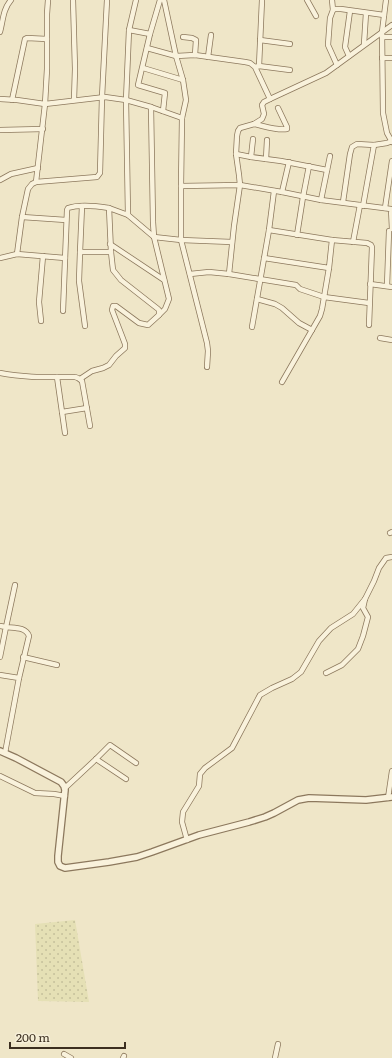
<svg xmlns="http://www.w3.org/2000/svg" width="392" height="1058" viewBox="0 0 392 1058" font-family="Literata,serif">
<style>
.farmland{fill:url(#farmland-dots)}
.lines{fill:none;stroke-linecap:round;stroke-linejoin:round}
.minor-casing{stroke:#8c785d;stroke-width:6}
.tertiary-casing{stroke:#8c785d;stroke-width:8}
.minor{stroke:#f9f2dc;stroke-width:4.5}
.tertiary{stroke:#f9f2dc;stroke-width:5.5}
</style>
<defs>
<pattern id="farmland-dots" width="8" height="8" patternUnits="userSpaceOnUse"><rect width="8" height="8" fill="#e5e0b5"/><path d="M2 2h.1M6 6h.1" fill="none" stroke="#c5c09b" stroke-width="1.8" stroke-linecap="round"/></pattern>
</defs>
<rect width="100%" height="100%" fill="#efe6c8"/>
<path class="farmland" d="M 75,920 L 89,1002 L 38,1001 L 35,924 Z"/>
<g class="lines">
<defs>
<g id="minor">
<path d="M 73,0 L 75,69 L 74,100"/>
<path d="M 160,0 L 150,34 L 138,85 L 165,93 L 163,111"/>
<path d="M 164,0 L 176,56 L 183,80 L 186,100 L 182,118 L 181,186 L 181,240 L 207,343 L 208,351 L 207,367"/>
<path d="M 307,0 L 316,16"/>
<path d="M 332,0 L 333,10"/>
<path d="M 386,0 L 382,32 L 383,113 L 387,133 L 392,142"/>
<path d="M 129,30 L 150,34"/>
<path d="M 0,32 C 3,21 3,9 11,0"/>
<path d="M 183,37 L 192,38 L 196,40 L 195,55"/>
<path d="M 382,37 L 392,37"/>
<path d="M 260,40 L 290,44"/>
<path d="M 364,44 L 366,13"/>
<path d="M 147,48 L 176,56 L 195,55 L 245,62 L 250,63 L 255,67 L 270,99 L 326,73 L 392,25"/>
<path d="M 349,56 L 345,47 L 350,11"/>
<path d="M 208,57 L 211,35"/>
<path d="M 382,58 L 392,58"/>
<path d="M 337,65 L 328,45 L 330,18 L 333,10 L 335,9 L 341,9 L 384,15"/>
<path d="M 259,66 L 262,0"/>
<path d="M 256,67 L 259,66 L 290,70"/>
<path d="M 143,68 L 183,80"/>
<path d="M 0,99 L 17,100 L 45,104 L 105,97 L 126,100 L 151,107 L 182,118"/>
<path d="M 12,100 L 25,39 L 27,38 L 47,39"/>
<path d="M 151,107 L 153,222 L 154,237 L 169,299 L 165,309 L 159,315"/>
<path d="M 254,124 C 264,126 277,131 287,129 L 287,127 L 278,108"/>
<path d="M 0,130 L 43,129"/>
<path d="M 236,154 L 251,157 L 281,161 L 327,170"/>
<path d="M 251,157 L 253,139"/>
<path d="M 266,159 L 267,140"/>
<path d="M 0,180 L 11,174 L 38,168"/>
<path d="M 36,182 L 45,104 L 47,69 L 47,14 L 48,0"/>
<path d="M 181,186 L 240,185 L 282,192 L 321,200 L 391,209 L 392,229"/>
<path d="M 282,192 L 289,162"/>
<path d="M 321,200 L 330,156"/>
<path d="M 343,202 L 350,154 L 352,147 L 357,144 L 374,145 L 387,143 L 392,141"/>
<path d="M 82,206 L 80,252 L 79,281 L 85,326"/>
<path d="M 363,206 L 374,145"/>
<path d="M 385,208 L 392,161"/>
<path d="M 128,215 L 154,237 L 181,240 L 232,242"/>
<path d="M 22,217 L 66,220"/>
<path d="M 297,235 L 303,197 L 309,166"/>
<path d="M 332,240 L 367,243 L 371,245 L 372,247 L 369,325"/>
<path d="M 353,242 L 360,205"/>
<path d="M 110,244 L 164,280"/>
<path d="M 80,252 L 111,252"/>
<path d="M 17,254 L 22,217 L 28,189 L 32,184 L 36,182 L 97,177 L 100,173 L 102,97 L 107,0"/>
<path d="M 0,258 L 17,254 L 65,258"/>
<path d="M 264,258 L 329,268 L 332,240 L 269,230"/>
<path d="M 190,274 L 209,272 L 229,274 L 296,285 L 300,289 L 324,297 L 369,303"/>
<path d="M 229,274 L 234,226 L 240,185 L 239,175 L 236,154 L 237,136 L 238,131 L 240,128 L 254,124 L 262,119 L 264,114 L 262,105 L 264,102 L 270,99"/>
<path d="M 370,284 L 392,287"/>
<path d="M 387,286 L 389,231"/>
<path d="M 257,299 L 275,304 L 282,308 L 299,323 L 312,330"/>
<path d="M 63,311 L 67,210 L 68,208 C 79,204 97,206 109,208"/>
<path d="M 41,321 L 39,302 L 43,256"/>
<path d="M 252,327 L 269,230 L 274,191"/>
<path d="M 380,338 L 392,340"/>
<path d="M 0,373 C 24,378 50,377 75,377 L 78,378 L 82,381 L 90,426"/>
<path d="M 57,377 L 65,433"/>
<path d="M 80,379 L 92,371 L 103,368 L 109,365 L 116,356 L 125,348 L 125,344 L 122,336 L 112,310 L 113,306 L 116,306 L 139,323 L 148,325 L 159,315 L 159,310 L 158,309 L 121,280 L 113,270 L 111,252 L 109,208 L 128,215 L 126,100 L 129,30 L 136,0"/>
<path d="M 282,382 L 320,316 L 322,309 L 329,268"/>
<path d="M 62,412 L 87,408"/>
<path d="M 390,533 L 392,532"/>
<path d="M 15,585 L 6,627 C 15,628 26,627 29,636 L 19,678"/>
<path d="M 0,626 L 6,627 L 0,657"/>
<path d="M 23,657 L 57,665"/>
<path d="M 326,673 L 342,665 L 358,649 L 363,636 L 368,617 L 363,608 L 365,599 L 374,581 L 379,568 L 386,558 L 392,557"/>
<path d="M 0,675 L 19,678 L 5,753"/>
<path d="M 96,759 L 126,779"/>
<path d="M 0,776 L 35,793 L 54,794 L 65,796"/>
<path d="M 65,788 L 94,761 L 110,745 L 136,763"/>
<path d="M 388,798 L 392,771"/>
<path d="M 187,840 L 182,822 L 183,812 L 199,786 L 200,774 L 205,768 L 232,748 L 260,695 L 272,688 L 292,679 L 301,672 L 319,641 L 331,628 L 353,614 L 365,599"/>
<path d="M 64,1054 L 71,1058"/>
<path d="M 123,1058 L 124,1056"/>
<path d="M 275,1058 L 278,1044"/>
</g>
<path id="tertiary" d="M 0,751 L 16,758 L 61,782 L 64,786 L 65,790 L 58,856 L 58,862 L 60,866 L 65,868 L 109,862 L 137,857 L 152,852 L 199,835 L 249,822 L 265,817 L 274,813 L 298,800 L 309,798 L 366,800 L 392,797"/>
</defs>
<use href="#minor" class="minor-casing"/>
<use href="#tertiary" class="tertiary-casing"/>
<use href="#minor" class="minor"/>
<use href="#tertiary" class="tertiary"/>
</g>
<path d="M10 1042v6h115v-6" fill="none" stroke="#3c2f20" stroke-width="2"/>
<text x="16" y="1042" font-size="12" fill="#3c2f20" stroke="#f6efd8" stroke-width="3" paint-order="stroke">200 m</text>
</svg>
